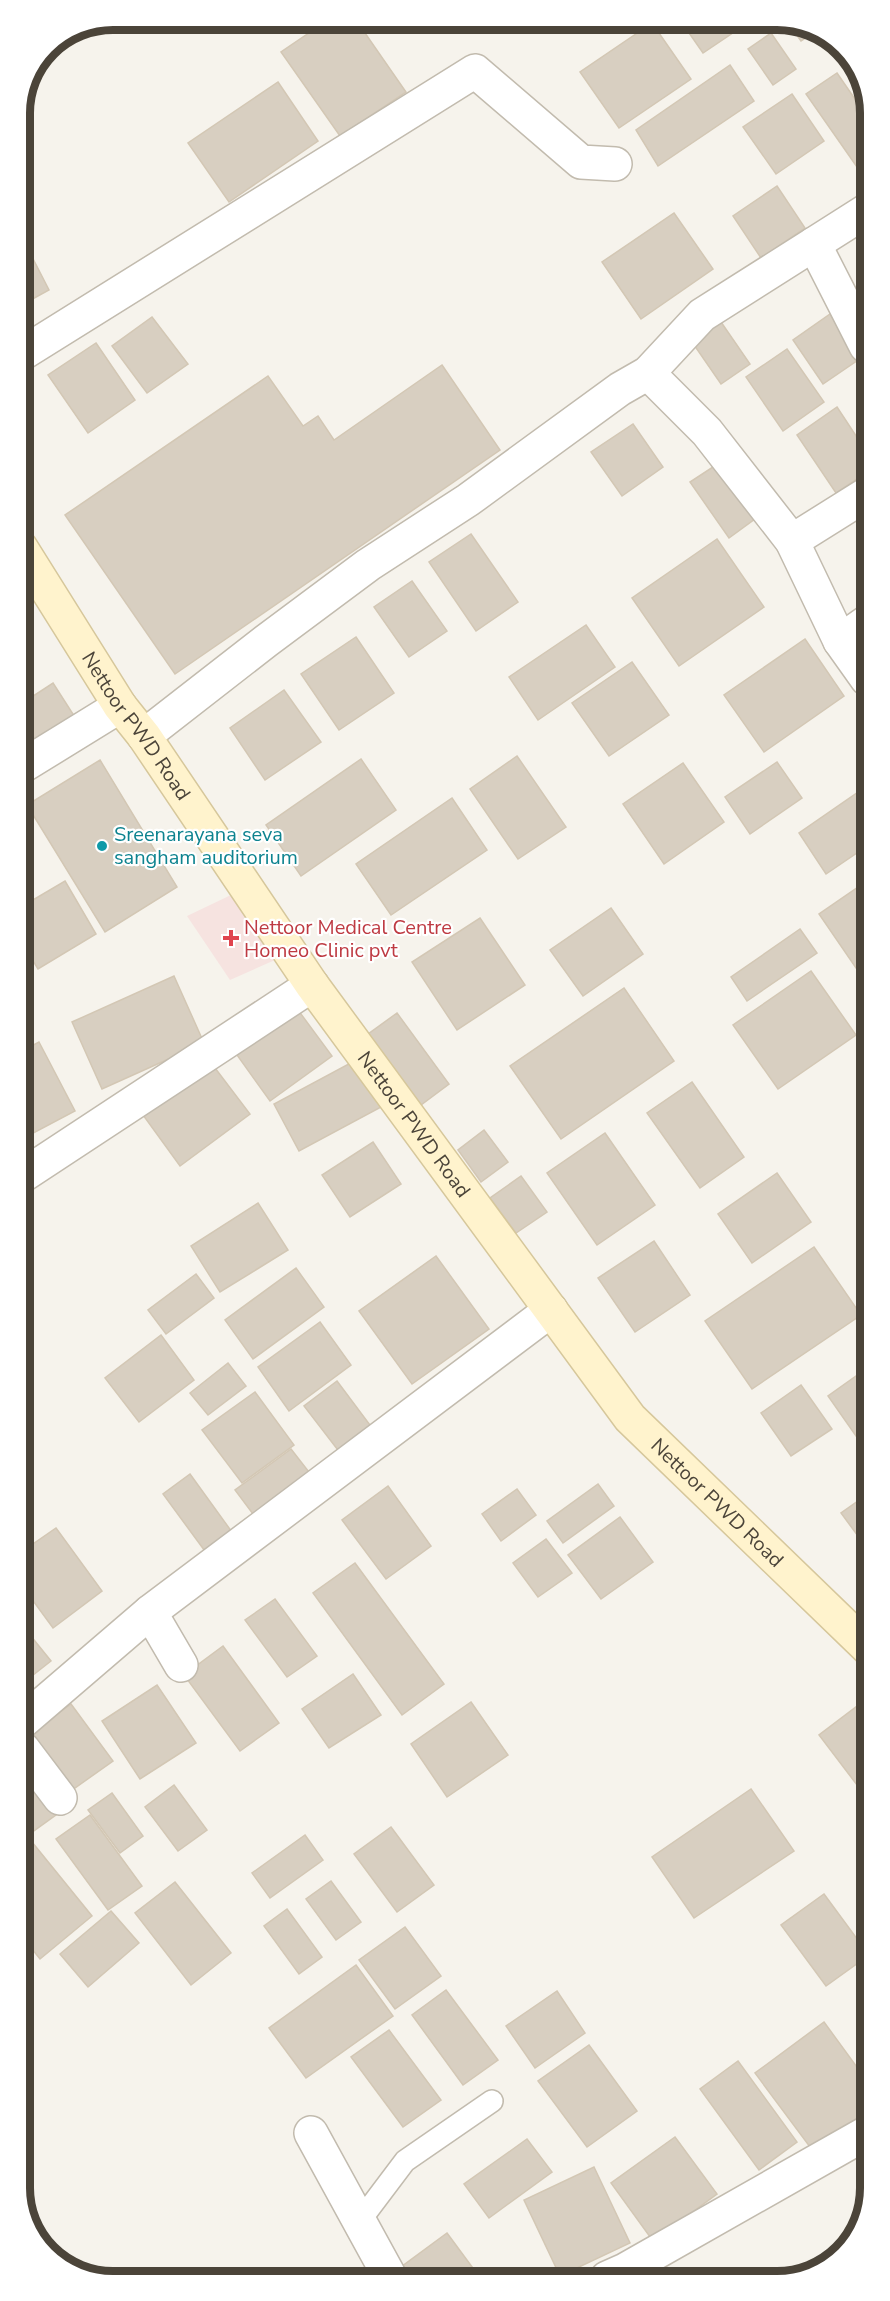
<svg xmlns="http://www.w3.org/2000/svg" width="890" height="2301" viewBox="0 0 890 2301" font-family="'Nunito Sans',sans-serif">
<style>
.medical{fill:#f6e3e0}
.building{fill:#d8cfc1;stroke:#d3c7b4;stroke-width:1.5}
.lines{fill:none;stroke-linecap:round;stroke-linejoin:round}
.lane-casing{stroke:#c2bbae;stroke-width:24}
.street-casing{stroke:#c2bbae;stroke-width:36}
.secondary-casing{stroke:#d6c79b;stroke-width:36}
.lane{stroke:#fff;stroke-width:21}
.street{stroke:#fff;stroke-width:33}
.secondary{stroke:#fff3cd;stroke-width:33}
.culture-dot{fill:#0f9aa8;stroke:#fff;stroke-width:2}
.health-dot{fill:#e0444e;stroke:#fff;stroke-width:2}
.labels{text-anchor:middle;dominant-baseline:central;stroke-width:4.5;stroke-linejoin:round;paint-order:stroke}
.street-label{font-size:20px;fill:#4b4439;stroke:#fff}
.culture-label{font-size:20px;fill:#0d838f;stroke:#fff;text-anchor:start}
.health-label{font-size:20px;fill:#be3a42;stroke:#fff;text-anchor:start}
.rim{fill:none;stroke:#4b4439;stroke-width:8}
</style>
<rect width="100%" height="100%" fill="#f6f3ec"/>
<path class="medical" d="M 231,895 L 275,960 L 230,980 L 187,916 Z"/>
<g class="building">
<path d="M 277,20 L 296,20 L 283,28 Z"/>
<path d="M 328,20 L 356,20 L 406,92 L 340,136 L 281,52 Z"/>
<path d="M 537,20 L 565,20 L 546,33 Z"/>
<path d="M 680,20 L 752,20 L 703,53 Z"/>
<path d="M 787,21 L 815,32 L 801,41 Z"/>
<path d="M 652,23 L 691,79 L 619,128 L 580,72 Z"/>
<path d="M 771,33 L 796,69 L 773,85 L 748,49 Z"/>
<path d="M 730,65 L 754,101 L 658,166 L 636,130 Z"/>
<path d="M 855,69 L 866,83 L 866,98 L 849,73 Z"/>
<path d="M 837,73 L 866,115 L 866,176 L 864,177 L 806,94 Z"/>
<path d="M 278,82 L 318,141 L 229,202 L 188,143 Z"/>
<path d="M 792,94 L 824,141 L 776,174 L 743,127 Z"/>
<path d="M 777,186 L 805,228 L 761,258 L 733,216 Z"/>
<path d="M 674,213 L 713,269 L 641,319 L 602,262 Z"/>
<path d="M 20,216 L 28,232 L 20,236 Z"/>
<path d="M 29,251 L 49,290 L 20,306 L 20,256 Z"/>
<path d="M 830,314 L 861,358 L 823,384 L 793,340 Z"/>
<path d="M 152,317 L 188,364 L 147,393 L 112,346 Z"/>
<path d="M 721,322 L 750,364 L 721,384 L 692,342 Z"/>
<path d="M 96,343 L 135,400 L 88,433 L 48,375 Z"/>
<path d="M 787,349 L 824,402 L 783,431 L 746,377 Z"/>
<path d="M 442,365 L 500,450 L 175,674 L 65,515 L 268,376 L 303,426 L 318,416 L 334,440 Z"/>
<path d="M 837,407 L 866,451 L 867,472 L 836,493 L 797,435 Z"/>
<path d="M 633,424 L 663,467 L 622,496 L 591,452 Z"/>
<path d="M 722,461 L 759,516 L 729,538 L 690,482 Z"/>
<path d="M 471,534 L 518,602 L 476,631 L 429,562 Z"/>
<path d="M 717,539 L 764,607 L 679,666 L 632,598 Z"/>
<path d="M 412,581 L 447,631 L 409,657 L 374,607 Z"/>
<path d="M 586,625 L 615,667 L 538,720 L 509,677 Z"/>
<path d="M 356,637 L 394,693 L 339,730 L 301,674 Z"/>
<path d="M 805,639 L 844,696 L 764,752 L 724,695 Z"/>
<path d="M 632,662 L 669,715 L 609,756 L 572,703 Z"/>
<path d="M 53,683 L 80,725 L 21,764 L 21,704 Z"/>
<path d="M 284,690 L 321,742 L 265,780 L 230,728 Z"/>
<path d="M 517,756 L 566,827 L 518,859 L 470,789 Z"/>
<path d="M 361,759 L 396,810 L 301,876 L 266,825 Z"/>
<path d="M 100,760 L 177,887 L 105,932 L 27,805 Z"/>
<path d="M 777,762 L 802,798 L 750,834 L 725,797 Z"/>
<path d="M 683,763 L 724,822 L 664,864 L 623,804 Z"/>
<path d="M 867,786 L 867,846 L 826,874 L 799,833 Z"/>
<path d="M 452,798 L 487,850 L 391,915 L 356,864 Z"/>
<path d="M 65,881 L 96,934 L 38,969 L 22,943 L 21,907 Z"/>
<path d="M 867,881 L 868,959 L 856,968 L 819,914 Z"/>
<path d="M 611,908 L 643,954 L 583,996 L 550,950 Z"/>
<path d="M 480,918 L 525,985 L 457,1030 L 412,962 Z"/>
<path d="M 800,929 L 817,953 L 747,1001 L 731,977 Z"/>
<path d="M 811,971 L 856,1035 L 778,1089 L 733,1025 Z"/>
<path d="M 174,976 L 204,1043 L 102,1089 L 72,1022 Z"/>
<path d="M 624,988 L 674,1061 L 561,1139 L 510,1066 Z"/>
<path d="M 298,1010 L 332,1056 L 270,1101 L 237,1055 Z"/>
<path d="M 397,1013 L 449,1084 L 417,1108 L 364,1037 Z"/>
<path d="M 39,1042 L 75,1111 L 22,1139 L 22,1051 Z"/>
<path d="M 358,1059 L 383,1106 L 299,1151 L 274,1104 Z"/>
<path d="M 212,1064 L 250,1114 L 180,1166 L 143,1115 Z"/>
<path d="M 692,1082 L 744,1157 L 700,1188 L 647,1113 Z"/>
<path d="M 484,1130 L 508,1162 L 481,1182 L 458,1150 Z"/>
<path d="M 605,1133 L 655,1205 L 597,1245 L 547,1173 Z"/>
<path d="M 373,1142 L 401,1184 L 350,1217 L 322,1175 Z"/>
<path d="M 777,1173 L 811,1222 L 752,1263 L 718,1214 Z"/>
<path d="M 521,1176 L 547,1212 L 516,1233 L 490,1198 Z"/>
<path d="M 258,1203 L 288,1250 L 220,1292 L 191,1246 Z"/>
<path d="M 654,1241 L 690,1295 L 635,1332 L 598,1278 Z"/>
<path d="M 814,1247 L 861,1315 L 752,1389 L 705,1321 Z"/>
<path d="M 436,1256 L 489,1329 L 412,1384 L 359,1311 Z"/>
<path d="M 296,1268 L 324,1307 L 253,1359 L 225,1320 Z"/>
<path d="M 196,1274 L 214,1298 L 166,1334 L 148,1310 Z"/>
<path d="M 320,1322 L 351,1365 L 289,1411 L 258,1367 Z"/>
<path d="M 161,1335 L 194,1380 L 139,1422 L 105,1378 Z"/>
<path d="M 228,1363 L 246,1386 L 208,1415 L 190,1393 Z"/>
<path d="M 856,1376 L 869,1394 L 869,1427 L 856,1436 L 828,1396 Z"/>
<path d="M 337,1381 L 376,1433 L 344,1458 L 304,1406 Z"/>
<path d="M 801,1385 L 832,1429 L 791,1456 L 761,1413 Z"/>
<path d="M 255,1392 L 294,1445 L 242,1483 L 202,1430 Z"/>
<path d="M 291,1449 L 316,1481 L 259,1522 L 235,1490 Z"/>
<path d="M 190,1474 L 237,1539 L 210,1558 L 163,1494 Z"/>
<path d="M 598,1484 L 614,1506 L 563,1543 L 547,1521 Z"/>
<path d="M 388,1486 L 431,1546 L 386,1579 L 342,1520 Z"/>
<path d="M 517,1489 L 536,1515 L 501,1541 L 482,1514 Z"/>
<path d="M 865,1496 L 869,1502 L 869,1551 L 841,1513 Z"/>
<path d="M 620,1517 L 653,1562 L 601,1599 L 568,1555 Z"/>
<path d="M 56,1528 L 102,1591 L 53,1628 L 23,1587 L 23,1551 Z"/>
<path d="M 546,1539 L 572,1573 L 538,1597 L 513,1563 Z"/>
<path d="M 355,1563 L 444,1684 L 402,1715 L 313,1593 Z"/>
<path d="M 275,1599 L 317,1656 L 287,1677 L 245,1620 Z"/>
<path d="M 26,1630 L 51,1661 L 23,1683 L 23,1633 Z"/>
<path d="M 223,1646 L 279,1723 L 240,1751 L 184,1675 Z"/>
<path d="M 353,1674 L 381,1715 L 329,1748 L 302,1709 Z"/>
<path d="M 157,1685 L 196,1743 L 140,1779 L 102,1721 Z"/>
<path d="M 869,1697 L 869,1698 L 870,1802 L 819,1735 Z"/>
<path d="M 471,1702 L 508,1755 L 447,1797 L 411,1744 Z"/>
<path d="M 71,1704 L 113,1761 L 68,1793 L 26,1737 Z"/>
<path d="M 23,1762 L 60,1812 L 24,1838 Z"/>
<path d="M 174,1785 L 207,1830 L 178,1851 L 145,1807 Z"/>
<path d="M 751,1789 L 794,1851 L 694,1918 L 652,1857 Z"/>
<path d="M 112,1793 L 143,1836 L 120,1853 L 88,1810 Z"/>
<path d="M 90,1815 L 142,1886 L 108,1910 L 56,1839 Z"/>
<path d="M 391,1827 L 434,1885 L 397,1912 L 354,1854 Z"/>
<path d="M 305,1835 L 323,1860 L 270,1898 L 252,1873 Z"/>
<path d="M 32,1842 L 92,1916 L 40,1959 L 24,1939 L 24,1849 Z"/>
<path d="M 331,1881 L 361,1922 L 336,1940 L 306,1899 Z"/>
<path d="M 175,1882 L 231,1953 L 191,1985 L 135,1913 Z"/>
<path d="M 824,1894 L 869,1955 L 826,1986 L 781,1925 Z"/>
<path d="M 287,1909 L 322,1957 L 299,1974 L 264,1926 Z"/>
<path d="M 111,1911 L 139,1943 L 88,1987 L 60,1954 Z"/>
<path d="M 405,1927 L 441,1976 L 395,2009 L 359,1960 Z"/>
<path d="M 356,1965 L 393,2016 L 306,2078 L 269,2028 Z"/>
<path d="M 446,1990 L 498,2060 L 463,2085 L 412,2015 Z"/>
<path d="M 557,1991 L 585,2033 L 535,2068 L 506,2026 Z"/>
<path d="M 870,2018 L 870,2033 L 863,2023 Z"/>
<path d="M 824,2022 L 870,2085 L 870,2109 L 813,2151 L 755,2073 Z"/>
<path d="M 389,2030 L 441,2100 L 403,2127 L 351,2057 Z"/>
<path d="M 589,2045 L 637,2111 L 587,2147 L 538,2081 Z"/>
<path d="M 738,2061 L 797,2142 L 759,2170 L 700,2089 Z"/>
<path d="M 675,2137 L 717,2194 L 653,2241 L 611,2183 Z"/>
<path d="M 527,2139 L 552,2172 L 489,2218 L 464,2184 Z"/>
<path d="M 594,2167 L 630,2243 L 560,2276 L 524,2200 Z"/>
<path d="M 447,2233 L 481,2279 L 410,2279 L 401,2267 Z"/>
</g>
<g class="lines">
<defs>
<path id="lane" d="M 359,2222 L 405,2161 L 492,2101"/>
<g id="street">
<path d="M 814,244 L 866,346"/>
<path d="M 20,355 L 475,71 L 581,162 L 615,164"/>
<path d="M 648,373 L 707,432 L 792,541 L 840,641 L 867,679"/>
<path d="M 792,541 L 867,494"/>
<path d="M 840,641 L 867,622"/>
<path d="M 144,736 L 266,641 L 368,565 L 468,500 L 620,389 L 648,373 L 702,315 L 866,211"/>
<path d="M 21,767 L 120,706"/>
<path d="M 22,1176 L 312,985"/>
<path d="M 150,1612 L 181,1665"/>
<path d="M 23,1721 L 150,1612 L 551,1310"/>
<path d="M 23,1749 L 60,1798"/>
<path d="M 311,2133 L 391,2279"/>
<path d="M 607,2278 L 625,2270 L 870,2131"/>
</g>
<g id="secondary">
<path id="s1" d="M 21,548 L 120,706 L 144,736 L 312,985 L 630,1418 L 869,1649"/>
</g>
</defs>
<use href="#lane" class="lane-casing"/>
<use href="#street" class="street-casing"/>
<use href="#secondary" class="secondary-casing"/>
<use href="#lane" class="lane"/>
<use href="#street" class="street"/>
<use href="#secondary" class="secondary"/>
</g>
<circle class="culture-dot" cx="102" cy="846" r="6"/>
<path class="health-dot" d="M228 929h6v6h6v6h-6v6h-6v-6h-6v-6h6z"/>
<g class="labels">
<g class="street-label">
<text stroke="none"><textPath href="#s1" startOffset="212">Nettoor PWD Road</textPath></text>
<text stroke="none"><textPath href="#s1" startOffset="698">Nettoor PWD Road</textPath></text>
<text stroke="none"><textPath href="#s1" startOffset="1184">Nettoor PWD Road</textPath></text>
</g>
<g class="culture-label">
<text x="114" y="834">Sreenarayana seva<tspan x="114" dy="23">sangham auditorium</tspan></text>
</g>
<g class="health-label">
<text x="244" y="927">Nettoor Medical Centre<tspan x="244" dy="23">Homeo Clinic pvt</tspan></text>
</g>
</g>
<path d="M0 0H890V2301H0ZM113 30H777A83 83 0 0 1 860 113V2188A83 83 0 0 1 777 2271H113A83 83 0 0 1 30 2188V113A83 83 0 0 1 113 30Z" fill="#fff" fill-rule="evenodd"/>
<path class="rim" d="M113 30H777A83 83 0 0 1 860 113V2188A83 83 0 0 1 777 2271H113A83 83 0 0 1 30 2188V113A83 83 0 0 1 113 30Z"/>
</svg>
